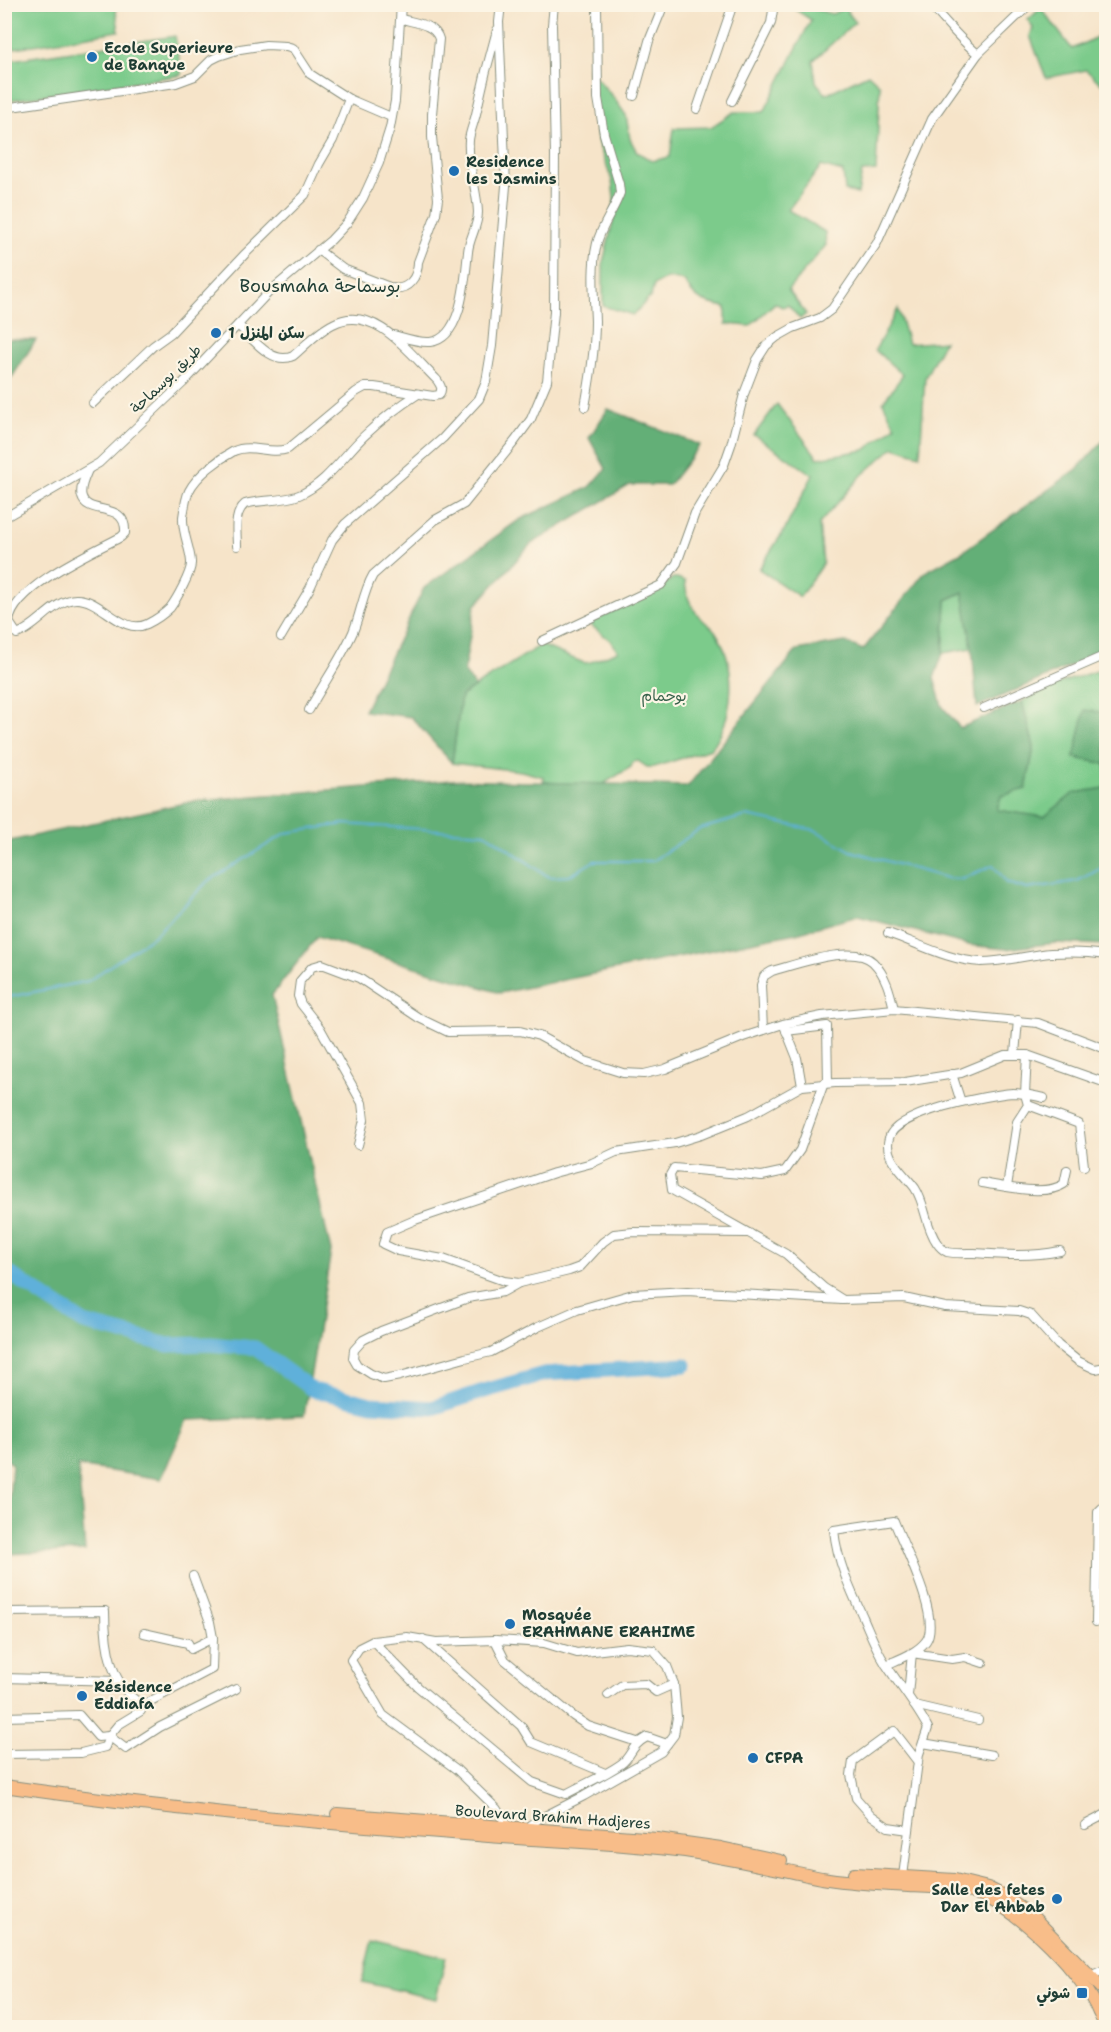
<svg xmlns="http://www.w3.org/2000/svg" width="1111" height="2032" viewBox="0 0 1111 2032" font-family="'Shantell Sans','Playpen Sans Arabic',sans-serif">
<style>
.green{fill:#7bcb8b;stroke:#4d8460;stroke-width:1.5}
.forest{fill:#64af77;stroke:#427656;stroke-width:1.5}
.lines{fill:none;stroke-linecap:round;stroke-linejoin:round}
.stream{stroke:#5fb0da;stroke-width:2}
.river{stroke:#5fb0da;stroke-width:15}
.street-casing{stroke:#8a907e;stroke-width:10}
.primary-casing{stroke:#8a907e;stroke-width:14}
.street{stroke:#fff;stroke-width:8}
.primary{stroke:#f8bd89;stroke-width:12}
.poi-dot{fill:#1f6fb2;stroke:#fcf5e5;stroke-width:2}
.labels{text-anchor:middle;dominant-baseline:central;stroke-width:4.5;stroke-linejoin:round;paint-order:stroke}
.poi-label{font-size:15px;font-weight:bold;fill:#1f3d34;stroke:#fcf5e5;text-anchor:start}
.street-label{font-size:15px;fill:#1f3d34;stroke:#fcf5e5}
.park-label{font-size:15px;fill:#36604a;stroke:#fcf5e5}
.quarter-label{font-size:18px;fill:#1f3d34;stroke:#fcf5e5}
</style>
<rect width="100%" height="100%" fill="#fcf5e5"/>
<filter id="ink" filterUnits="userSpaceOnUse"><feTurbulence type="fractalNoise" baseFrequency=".0167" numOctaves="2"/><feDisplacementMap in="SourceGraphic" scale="12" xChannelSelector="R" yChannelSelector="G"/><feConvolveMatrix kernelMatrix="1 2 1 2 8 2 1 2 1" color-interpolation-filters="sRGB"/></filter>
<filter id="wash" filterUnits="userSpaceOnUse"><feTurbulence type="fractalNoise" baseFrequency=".008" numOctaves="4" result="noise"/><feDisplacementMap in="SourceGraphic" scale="24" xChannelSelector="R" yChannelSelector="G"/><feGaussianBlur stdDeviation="1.35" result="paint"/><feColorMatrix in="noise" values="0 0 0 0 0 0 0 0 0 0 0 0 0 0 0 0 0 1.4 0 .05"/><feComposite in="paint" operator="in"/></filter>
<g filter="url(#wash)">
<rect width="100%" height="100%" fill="#f6e4c9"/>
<g class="green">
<path d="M 4,5 L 115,5 L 119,31 L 10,49 Z"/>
<path d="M 800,5 L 832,14 L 845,8 L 855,22 L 813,61 L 816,82 L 826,94 L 868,74 L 880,85 L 876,171 L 862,172 L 858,194 L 845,191 L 843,172 L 821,166 L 788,210 L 825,232 L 826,245 L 788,290 L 806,314 L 800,319 L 788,305 L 782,307 L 775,303 L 750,326 L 726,324 L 726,307 C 703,303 696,301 684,281 L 667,278 L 654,285 L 651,296 L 633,315 L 603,306 L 603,262 L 613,222 L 614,198 L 612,180 L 598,143 L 589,69 L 613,97 L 626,115 L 630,139 L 637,152 L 652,161 L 670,157 L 674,128 L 711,127 L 734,112 L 764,112 L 811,20 L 796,10 Z"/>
<path d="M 1041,8 L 1072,49 L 1106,33 L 1106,88 L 1086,70 L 1046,78 L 1030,36 L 1033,28 L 1028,20 Z"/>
<path d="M 175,36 L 182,75 L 5,101 L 5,61 Z"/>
<path d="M 898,309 L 908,344 L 944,341 L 925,378 L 920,455 L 894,447 L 862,475 L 819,524 L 823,563 L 800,597 L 759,569 L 785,529 L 813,475 L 754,435 L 777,404 L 818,458 L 865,450 L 895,426 L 883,402 L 903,375 L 875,350 Z"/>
<path d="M 673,578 L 677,578 L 685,581 C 686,598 692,611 705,622 C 708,624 712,627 715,631 C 738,665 735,717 711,749 L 654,767 L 647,767 L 638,761 L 633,762 L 631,767 L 592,791 L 543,781 L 544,777 L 521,771 L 452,763 L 461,695 L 541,645 L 584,663 L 591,662 L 618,651 L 611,641 L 588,623 L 654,592 Z"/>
<path d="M 964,592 L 972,648 L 943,653 L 946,600 Z"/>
<path d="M 1106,668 L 1106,713 L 1075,758 L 1102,763 L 1106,766 L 1106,788 L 1074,794 L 1044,817 L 996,810 L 1001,796 L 1026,789 L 1034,747 L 1022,701 L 1060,683 Z"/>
<path d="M 372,1940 L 446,1957 L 436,1999 L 362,1982 Z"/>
</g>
<g class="forest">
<path d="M 5,297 L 9,299 L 5,339 L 36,340 L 5,388 Z"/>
<path d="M 608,409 L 700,445 L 669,485 L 630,485 L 531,544 L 475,606 L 464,671 L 475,687 L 461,696 L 452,763 L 411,717 L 364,711 L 424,588 L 519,520 L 590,487 L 606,469 L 589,438 Z"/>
<path d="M 1106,438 L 1106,632 L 1096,655 L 977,707 L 972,648 L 963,592 L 946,600 L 943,653 L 934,678 L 942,706 L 960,728 L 1022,701 L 1034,747 L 1026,789 L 1001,796 L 997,810 L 1044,817 L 1074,793 L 1106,788 L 1106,945 L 1055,943 L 1006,949 L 968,945 L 858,916 L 796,933 L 500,993 L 317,937 L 272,995 L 331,1251 L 304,1416 L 187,1420 L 161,1479 L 78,1466 L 85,1551 L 5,1554 L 12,1464 L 4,1457 L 5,842 L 194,801 L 453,780 L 688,786 L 797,650 L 845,642 L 863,650 L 925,572 L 962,552 L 1077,469 Z"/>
<path d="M 1106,705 L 1106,766 L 1102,763 L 1074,758 L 1085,710 L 1106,713 Z"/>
</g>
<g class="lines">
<path class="stream" d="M 4,998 L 88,981 L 155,935 L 207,882 L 286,833 L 344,824 L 485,833 L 549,877 L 569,876 L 594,861 L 652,861 L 700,829 L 746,816 L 815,830 L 851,851 L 947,878 L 962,879 L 993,865 L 1007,883 L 1027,889 L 1077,881 L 1106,866"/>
<path class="river" d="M 4,1270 L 84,1323 L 168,1345 L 209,1344 L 255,1348 L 313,1390 L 371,1404 L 432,1408 L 481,1392 L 544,1374 L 685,1365"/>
</g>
</g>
<g filter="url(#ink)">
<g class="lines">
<defs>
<g id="street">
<path d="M 929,4 C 946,21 959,39 978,54"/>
<path d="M 1101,4 L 1106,9"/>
<path d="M 634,96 L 649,41 L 664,4"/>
<path d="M 732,101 L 771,23 L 774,4"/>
<path d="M 4,108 L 176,83 L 195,76 L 211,60 L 219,56 L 240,49 L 266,45 L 286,46 L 293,48 L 310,74 L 349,99 L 391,117"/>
<path d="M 697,109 L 733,4"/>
<path d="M 318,250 L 343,269 L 392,288 C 408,291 418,277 418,262 L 436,214 L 438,199 L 432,137 L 432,114 L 439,39 C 435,24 415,23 402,19"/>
<path d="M 394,335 C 405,338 419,343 430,342 C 463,339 465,276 468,252 C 469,238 478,227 478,212 C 477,188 467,165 469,140 C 470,131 474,123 476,114 C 482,86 489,58 497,30"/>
<path d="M 93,403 L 153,346 L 171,333 L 245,254 L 305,195 L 319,164 L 333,140 L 349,99"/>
<path d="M 585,407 C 590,379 595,350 595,321 C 594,295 591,268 597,243 C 602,225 614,210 620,193 L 619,184 L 604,134 L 598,98 L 597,4"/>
<path d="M 88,470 C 85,477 79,489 82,497 C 88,517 127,500 125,533 L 121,537 C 92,552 13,587 9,622 L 17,634 C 38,627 53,600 76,599 C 101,598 122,636 147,624 C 155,620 164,614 170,608 C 176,600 192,572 191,562 C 190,547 182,533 183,517 C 184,510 186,497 189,491 C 197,475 219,459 234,451 C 251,443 270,455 288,449 L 356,392 L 365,387 L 374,387 L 433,396 L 439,395 C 443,389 441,386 437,380 C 412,356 374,302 333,324 C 318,331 306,345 293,356 C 272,366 252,338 238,325"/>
<path d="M 4,518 L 99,463 L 183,383 L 268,293 L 331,240 L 347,223 L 363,198 L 379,163 L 390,128 L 395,101 L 401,4"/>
<path d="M 237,546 C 237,532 233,514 245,504 C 262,499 282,502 299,495 C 326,484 344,455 364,436 C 381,420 399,406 418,394"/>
<path d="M 281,637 L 310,588 L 332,540 L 345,524 L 443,438 L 479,399 L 486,382 L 492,346 L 506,186 L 499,22 L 501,4"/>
<path d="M 542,641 L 661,585 L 677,563 L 695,513 L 724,465 L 731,445 L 744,394 L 757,360 L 766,346 L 777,337 L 793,328 L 820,318 L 832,309 L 877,243 L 932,119 L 978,54 L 1030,4"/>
<path d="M 984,708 L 1106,655"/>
<path d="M 309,710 C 323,684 341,659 353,632 C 361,613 363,592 373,575 L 435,520 L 464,504 L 515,441 L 531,419 L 547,381 L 554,312 L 555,155 L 552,25 L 554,4"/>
<path d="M 888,933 C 917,943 950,961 981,962 C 1005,962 1028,955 1051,953 C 1070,952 1088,952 1106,955"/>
<path d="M 785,1028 L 797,1058 L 802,1086"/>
<path d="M 763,1030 L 761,985 L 764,976 L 772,971 C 795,965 854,943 873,962 C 886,975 890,992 894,1009"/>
<path d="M 786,1031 L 827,1026 L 828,1083"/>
<path d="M 1015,1054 L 1018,1020"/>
<path d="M 952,1074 L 961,1102"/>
<path d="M 824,1083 L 800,1150 L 785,1171 L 762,1176 L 674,1168 L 670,1175 L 672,1190 L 786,1254 L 824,1288 L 843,1300 L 904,1298 L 945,1307 L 1019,1311 L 1031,1315 L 1058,1345 L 1078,1361 L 1095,1369 L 1106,1367"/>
<path d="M 1044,1098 C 1034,1096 1024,1093 1013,1093 C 988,1095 895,1112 889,1138 C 883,1158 905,1174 915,1188 C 926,1205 925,1226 937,1243 C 939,1246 943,1250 947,1252 C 955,1254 966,1253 974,1253 C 1003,1255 1032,1257 1060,1251"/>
<path d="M 1028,1105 L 1079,1124 L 1084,1166"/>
<path d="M 358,1145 L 364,1120 L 362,1103 L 320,1028 L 301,1004 L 298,996 L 300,981 L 312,967 L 322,964 L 359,978 L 419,1018 L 448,1032 L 520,1031 L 539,1036 L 585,1061 L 623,1073 L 644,1074 L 665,1069 L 743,1037 L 783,1024 L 822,1016 L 894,1009 L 1038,1023 L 1106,1049"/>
<path d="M 982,1183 C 1003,1186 1045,1197 1064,1184 L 1067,1170"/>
<path d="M 1007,1187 L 1017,1122 L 1028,1105 L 1025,1094 L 1027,1055"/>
<path d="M 749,1233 L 633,1232 L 614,1234 L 603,1242 L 580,1267 L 569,1271 L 519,1283 L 504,1281 L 443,1259 L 398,1251 L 383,1244 L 387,1232 L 415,1220 L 554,1173 L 592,1163 L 616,1152 L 675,1143 L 701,1135 L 748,1116 L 802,1086 L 835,1083 L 905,1082 L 961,1073 L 1005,1055 L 1027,1055 L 1106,1083"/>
<path d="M 519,1283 L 503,1292 L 468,1298 L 381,1331 L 363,1340 L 354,1350 L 353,1358 L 357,1365 L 371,1374 L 384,1379 L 400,1376 L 465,1358 L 491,1352 L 538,1327 L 577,1310 L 633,1294 L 687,1291 L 842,1300"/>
<path d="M 4,1612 L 105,1611 C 105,1645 110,1687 143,1705 L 212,1669 L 213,1638 L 210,1622 L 193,1576"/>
<path d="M 1096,1622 L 1098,1512 L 1102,1508 L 1106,1507"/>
<path d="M 144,1633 L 188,1643 L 191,1649 L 213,1638"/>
<path d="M 423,1639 L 521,1726 L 531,1742 L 605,1773"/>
<path d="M 495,1640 L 505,1660 L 573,1716 L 588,1726 L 637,1742"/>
<path d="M 373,1641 L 418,1687 L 532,1782 L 566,1794 C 584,1784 604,1776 621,1764 C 632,1756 630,1746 647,1737 L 667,1744"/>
<path d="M 886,1665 C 899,1659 917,1653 926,1641 C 942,1619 903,1545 894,1521 L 834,1530 C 837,1561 850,1589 863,1617 C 870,1633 876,1649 885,1663 C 899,1685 916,1705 928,1728 L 919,1754 L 903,1876"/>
<path d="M 4,1678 L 119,1681"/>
<path d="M 608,1695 L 622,1685 L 646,1684 L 656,1692 L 674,1684"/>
<path d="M 908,1695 L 912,1653 L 952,1659 L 965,1657 L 983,1663"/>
<path d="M 914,1705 L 978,1720"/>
<path d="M 4,1717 L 79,1715 L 98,1737 L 109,1736 L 118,1725 L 141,1711 L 143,1705"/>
<path d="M 923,1743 L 992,1755"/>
<path d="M 4,1754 L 81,1753 L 105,1747 L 109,1736 L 126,1749 L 160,1727 L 236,1689"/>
<path d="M 1085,1825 L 1106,1814"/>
<path d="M 509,1828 L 496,1808 L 456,1769 L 383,1715 L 351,1660 L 359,1648 L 373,1641 L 407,1637 L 436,1642 L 495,1640 L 544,1643 L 577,1653 L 627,1647 L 653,1650 L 667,1666 L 674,1684 L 677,1717 L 674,1735 L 661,1752 L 584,1796 L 537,1820 L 525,1829"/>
<path d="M 909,1830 L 888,1827 L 871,1815 L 856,1798 L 851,1775 L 853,1761 L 894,1731 L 918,1762"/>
<path d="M 1092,1975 L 1106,1969"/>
</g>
<g id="primary">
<path d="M 4,1786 C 161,1809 320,1823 477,1835 C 546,1841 617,1842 685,1851 C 731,1858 776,1869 822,1878 C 851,1883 879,1884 908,1886 C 933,1887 959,1887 983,1896 C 1020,1911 1085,1975 1099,2013"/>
<path d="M 337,1814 L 657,1839 L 721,1848 L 781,1861"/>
<path d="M 854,1874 L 955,1880 L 988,1888 L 1002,1895 L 1033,1917 L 1106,1992"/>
<path d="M 1106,2002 C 1098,2008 1098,2017 1106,2023"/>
</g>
</defs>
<use href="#street" class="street-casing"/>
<use href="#primary" class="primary-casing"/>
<use href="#street" class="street"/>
<use href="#primary" class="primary"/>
</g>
</g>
<g class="poi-dot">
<circle cx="92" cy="57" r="6"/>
<circle cx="454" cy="171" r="6"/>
<circle cx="216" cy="333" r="6"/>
<circle cx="510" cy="1624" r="6"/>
<circle cx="82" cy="1696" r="6"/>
<circle cx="753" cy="1758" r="6"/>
<circle cx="1057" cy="1899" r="6"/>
<rect x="1076" y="1987" width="12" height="12" rx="3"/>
</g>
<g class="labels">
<g class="poi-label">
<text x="104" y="48">Ecole Superieure<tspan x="104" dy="17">de Banque</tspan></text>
<text x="466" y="162">Residence<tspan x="466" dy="17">les Jasmins</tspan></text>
<text x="228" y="333">سكن المنزل 1</text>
<text x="522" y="1615">Mosquée<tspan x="522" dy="17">ERAHMANE ERAHIME</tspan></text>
<text x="94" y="1687">Résidence<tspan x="94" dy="17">Eddiafa</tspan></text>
<text x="765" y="1758">CFPA</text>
<text x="1045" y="1890" text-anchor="end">Salle des fetes<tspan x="1045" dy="17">Dar El Ahbab</tspan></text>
<text x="1070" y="1993" text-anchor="end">شوني</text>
</g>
<g class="street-label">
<text transform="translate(166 379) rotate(-44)">طريق بوسماحة</text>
<text transform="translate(553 1817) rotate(4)">Boulevard Brahim Hadjeres</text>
</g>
<g class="park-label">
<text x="664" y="696">بوحمام</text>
</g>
<g class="quarter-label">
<text x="320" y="286">Bousmaha بوسماحة</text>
</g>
</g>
<rect width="1111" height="2032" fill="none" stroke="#fcf5e5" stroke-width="24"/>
</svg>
